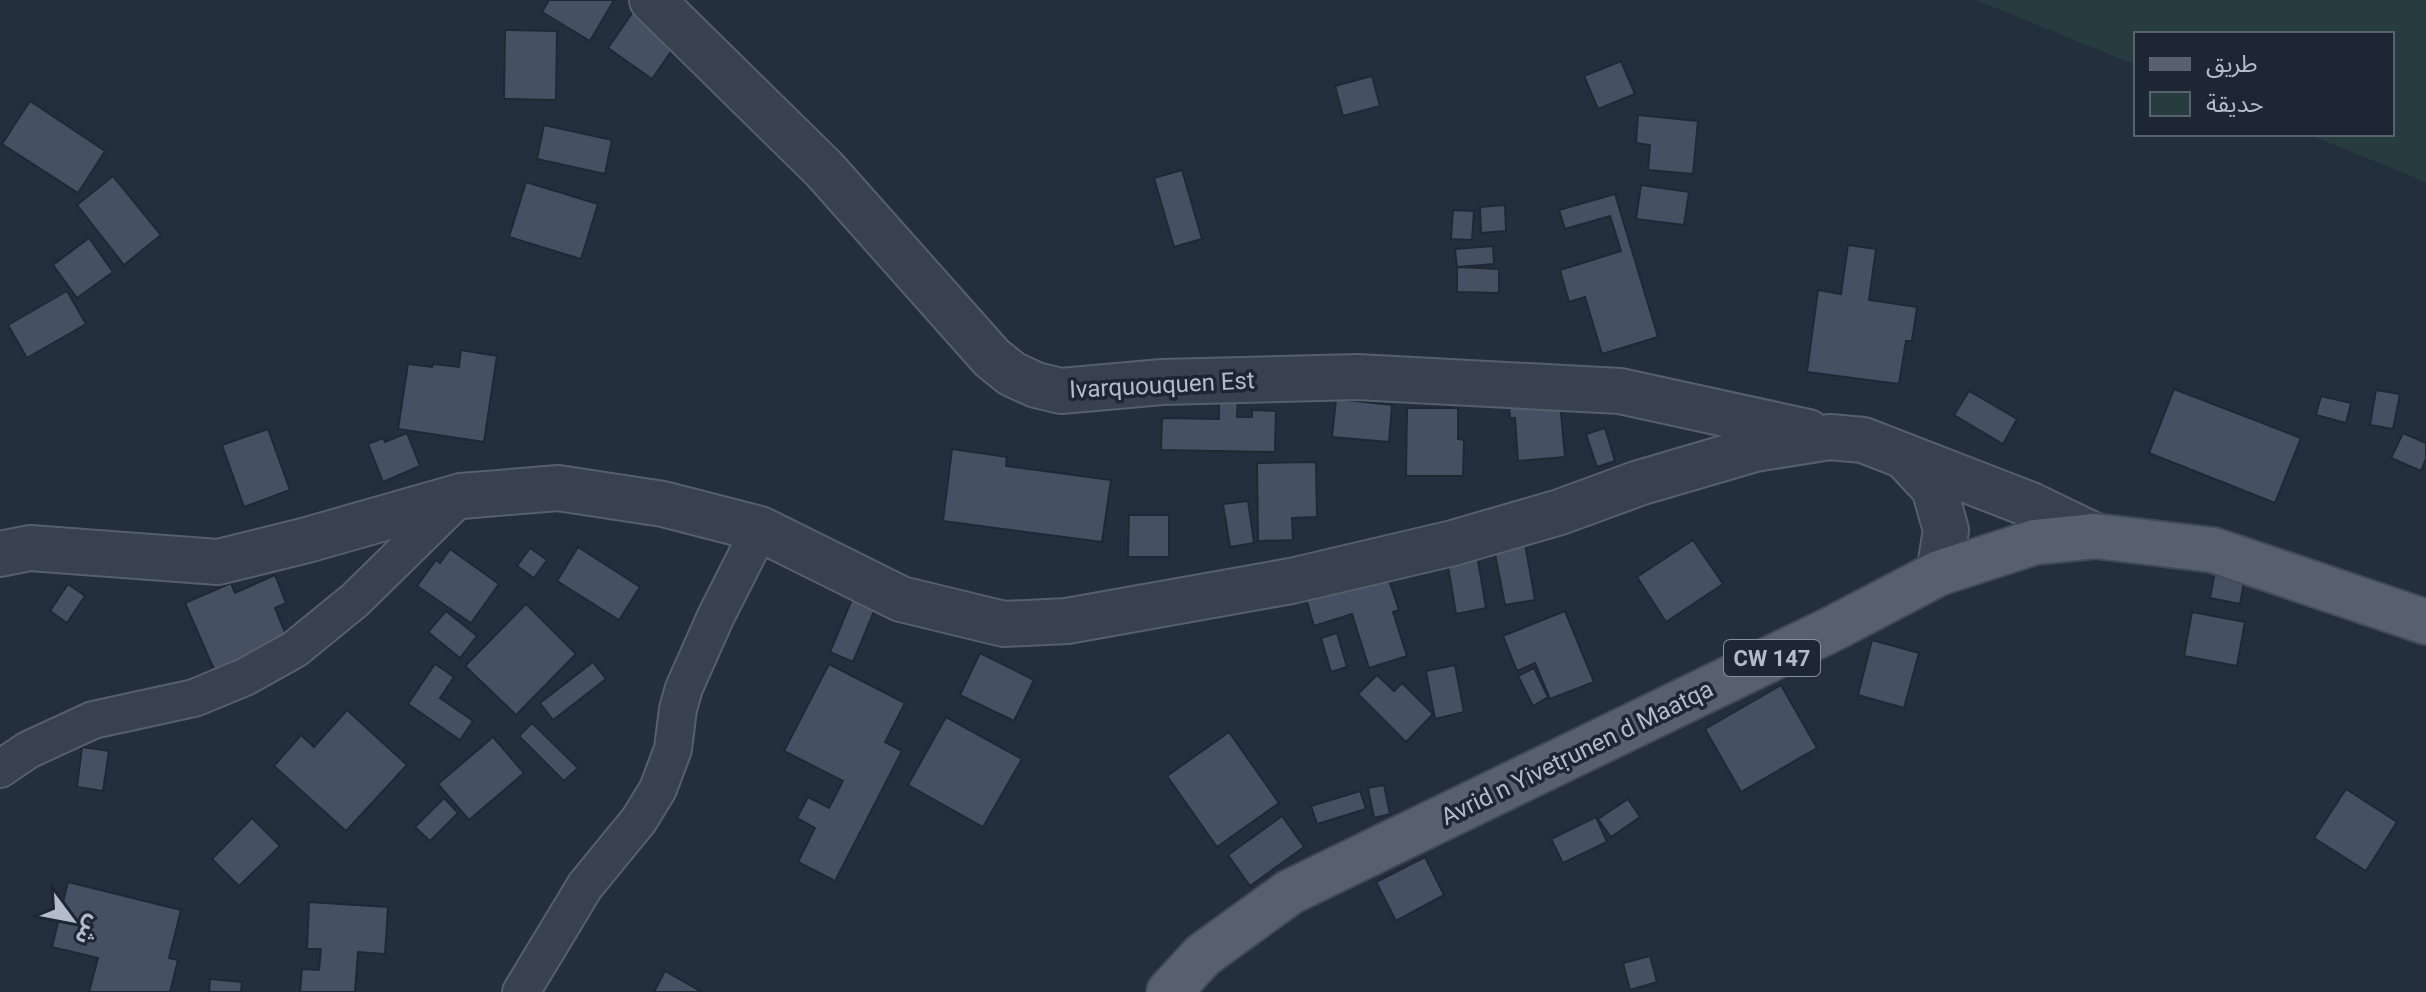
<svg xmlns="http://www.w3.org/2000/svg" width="2426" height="992" viewBox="0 0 2426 992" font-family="Roboto,'Noto Sans Arabic',sans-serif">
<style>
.green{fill:#263c3f}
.building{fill:#455162;stroke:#1f2835;stroke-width:2}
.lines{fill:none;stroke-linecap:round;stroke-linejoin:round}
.minor-casing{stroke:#565f6c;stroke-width:40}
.tertiary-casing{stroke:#565f6c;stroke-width:48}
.primary-casing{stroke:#414a57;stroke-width:48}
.minor{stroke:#38414e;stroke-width:36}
.tertiary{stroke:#38414e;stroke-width:44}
.primary{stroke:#56606e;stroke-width:44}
.labels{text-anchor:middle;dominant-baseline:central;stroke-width:7;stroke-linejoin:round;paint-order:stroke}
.shield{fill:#1d2633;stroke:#878f9c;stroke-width:2}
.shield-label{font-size:22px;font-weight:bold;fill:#b4bcc9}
.street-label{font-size:24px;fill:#b4bcc9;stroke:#1d2633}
</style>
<rect width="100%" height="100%" fill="#242f3e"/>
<path class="green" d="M 1976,0 L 2426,0 L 2426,182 L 2307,134 L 2392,134 L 2392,34 L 2136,34 L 2136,65 Z"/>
<g class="building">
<path d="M 549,0 L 614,0 L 590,41 L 542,12 Z"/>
<path d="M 635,9 L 679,40 L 652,79 L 608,48 Z"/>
<path d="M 505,30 L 557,31 L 556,100 L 504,99 Z"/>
<path d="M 1621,61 L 1635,94 L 1598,109 L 1584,76 Z"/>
<path d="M 1372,76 L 1380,106 L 1343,116 L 1335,86 Z"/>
<path d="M 30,101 L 105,151 L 78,193 L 2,144 Z"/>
<path d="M 1638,115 L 1698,121 L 1693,174 L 1648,170 L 1650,145 L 1636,143 Z"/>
<path d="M 544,125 L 612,140 L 605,174 L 537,159 Z"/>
<path d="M 1182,170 L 1202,239 L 1174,247 L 1154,178 Z"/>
<path d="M 113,176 L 161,235 L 124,265 L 77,205 Z"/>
<path d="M 526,182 L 598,204 L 581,259 L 509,237 Z"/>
<path d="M 1641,185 L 1689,192 L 1684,225 L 1636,219 Z"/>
<path d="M 1615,194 L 1658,337 L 1602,354 L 1585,297 L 1569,302 L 1560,270 L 1621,251 L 1610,216 L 1565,229 L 1559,210 Z"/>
<path d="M 1505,205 L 1506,231 L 1481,233 L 1480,207 Z"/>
<path d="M 1453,210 L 1474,211 L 1472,240 L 1451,239 Z"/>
<path d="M 89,238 L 113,272 L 77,298 L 53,265 Z"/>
<path d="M 1848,245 L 1876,249 L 1869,300 L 1917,307 L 1912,341 L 1906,341 L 1899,384 L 1807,372 L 1818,290 L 1841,294 Z"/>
<path d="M 1493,246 L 1494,264 L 1457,267 L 1455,249 Z"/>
<path d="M 1457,267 L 1499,269 L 1499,293 L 1457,292 Z"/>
<path d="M 67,291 L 86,324 L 27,358 L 8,325 Z"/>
<path d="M 461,350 L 497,356 L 484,442 L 398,429 L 408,364 L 432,367 L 433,364 L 459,367 Z"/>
<path d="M 2174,389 L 2301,438 L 2275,503 L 2149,453 Z"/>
<path d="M 2376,390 L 2400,394 L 2393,429 L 2370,425 Z"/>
<path d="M 1559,391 L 1565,457 L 1518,461 L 1515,418 L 1510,418 L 1508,396 Z"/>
<path d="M 1969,391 L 2017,419 L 2003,444 L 1954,415 Z"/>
<path d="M 1219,395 L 1238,395 L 1237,417 L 1252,417 L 1252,410 L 1276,411 L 1275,452 L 1161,450 L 1162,418 L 1219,419 Z"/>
<path d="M 2321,396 L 2351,403 L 2346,423 L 2316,415 Z"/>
<path d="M 1336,399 L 1392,405 L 1389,442 L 1332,437 Z"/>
<path d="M 1407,408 L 1458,408 L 1458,439 L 1464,440 L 1463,476 L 1406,476 Z"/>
<path d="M 1605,428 L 1615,461 L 1597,467 L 1586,434 Z"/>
<path d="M 268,429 L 290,490 L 244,507 L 222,445 Z"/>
<path d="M 407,433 L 420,466 L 383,482 L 368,444 L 383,438 L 385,442 Z"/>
<path d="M 2403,433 L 2426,443 L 2426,459 L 2421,471 L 2391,458 Z"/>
<path d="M 952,449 L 1007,457 L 1006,466 L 1111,480 L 1102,542 L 943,521 Z"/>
<path d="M 1316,462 L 1317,517 L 1292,518 L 1293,540 L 1258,541 L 1257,463 Z"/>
<path d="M 1248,501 L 1254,543 L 1230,547 L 1223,504 Z"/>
<path d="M 1129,515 L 1169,515 L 1169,557 L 1128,557 Z"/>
<path d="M 1693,540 L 1723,584 L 1666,622 L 1637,577 Z"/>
<path d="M 1525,543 L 1535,600 L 1505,605 L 1494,549 Z"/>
<path d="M 578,547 L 640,587 L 619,620 L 557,581 Z"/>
<path d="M 530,548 L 547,560 L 534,578 L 517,566 Z"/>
<path d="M 450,549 L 499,584 L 471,623 L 417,586 L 436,560 L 440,563 Z"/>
<path d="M 1476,549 L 1486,608 L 1456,614 L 1446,554 Z"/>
<path d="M 2216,566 L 2246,572 L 2240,604 L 2210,598 Z"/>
<path d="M 1385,568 L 1399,610 L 1393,612 L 1407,656 L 1369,668 L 1352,614 L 1314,626 L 1305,595 Z"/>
<path d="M 275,575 L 286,603 L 275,608 L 289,642 L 216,674 L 185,603 L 231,583 L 235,593 Z"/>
<path d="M 68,584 L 85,596 L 67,623 L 50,611 Z"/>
<path d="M 852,599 L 875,609 L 853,662 L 830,652 Z"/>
<path d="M 526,604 L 576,654 L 516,715 L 465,666 Z"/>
<path d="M 446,611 L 477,636 L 460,658 L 428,632 Z"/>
<path d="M 1565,611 L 1594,682 L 1550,699 L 1535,663 L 1517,671 L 1503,636 Z"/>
<path d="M 2192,612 L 2245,622 L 2237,666 L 2184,656 Z"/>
<path d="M 1337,633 L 1347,667 L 1331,672 L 1321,638 Z"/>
<path d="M 1872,640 L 1919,653 L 1904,708 L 1858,695 Z"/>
<path d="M 980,653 L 1034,680 L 1014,721 L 960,695 Z"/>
<path d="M 593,662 L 606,679 L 553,720 L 540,703 Z"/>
<path d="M 435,664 L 454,677 L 440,698 L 473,721 L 460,740 L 408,704 Z"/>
<path d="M 829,664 L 905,703 L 885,742 L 902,751 L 835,881 L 798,862 L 815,828 L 797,818 L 808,797 L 829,808 L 843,781 L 784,751 Z"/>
<path d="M 1455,665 L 1464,712 L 1435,719 L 1426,671 Z"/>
<path d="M 1534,668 L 1548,697 L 1533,706 L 1518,676 Z"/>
<path d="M 1377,675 L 1394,691 L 1402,683 L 1433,714 L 1406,742 L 1358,694 Z"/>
<path d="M 1781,685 L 1817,748 L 1741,792 L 1705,729 Z"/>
<path d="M 347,710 L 407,765 L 346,831 L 274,766 L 301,735 L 314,747 Z"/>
<path d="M 946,717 L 1022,759 L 983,827 L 908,785 Z"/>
<path d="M 532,723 L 578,768 L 564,781 L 519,736 Z"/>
<path d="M 1229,732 L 1279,803 L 1217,847 L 1167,776 Z"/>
<path d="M 493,737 L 524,773 L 469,820 L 438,784 Z"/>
<path d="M 82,747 L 109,751 L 103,791 L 77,787 Z"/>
<path d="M 1384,785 L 1390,814 L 1374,818 L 1368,788 Z"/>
<path d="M 2346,789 L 2397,822 L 2366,871 L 2314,838 Z"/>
<path d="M 1360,791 L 1366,809 L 1317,824 L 1311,806 Z"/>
<path d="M 444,798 L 458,813 L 430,841 L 415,827 Z"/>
<path d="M 1628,799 L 1640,817 L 1611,837 L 1598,819 Z"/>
<path d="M 1282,816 L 1304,847 L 1250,886 L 1228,855 Z"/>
<path d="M 1596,817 L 1607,842 L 1563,863 L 1551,839 Z"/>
<path d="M 252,818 L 280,846 L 239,886 L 212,859 Z"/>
<path d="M 1425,857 L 1444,895 L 1396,921 L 1376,882 Z"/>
<path d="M 68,882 L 181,910 L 169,958 L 178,960 L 170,992 L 89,992 L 98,958 L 52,947 Z"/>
<path d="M 309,902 L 388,907 L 385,954 L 358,952 L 355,992 L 300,992 L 302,969 L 319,970 L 321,949 L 307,949 Z"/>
<path d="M 1650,956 L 1657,982 L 1630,990 L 1623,963 Z"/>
<path d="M 665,971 L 702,992 L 654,992 Z"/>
<path d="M 210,979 L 242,982 L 241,992 L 209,992 Z"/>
</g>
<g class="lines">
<defs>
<g id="minor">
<path d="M 0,769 L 28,750 L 93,720 L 194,698 L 245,677 L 295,649 L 355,600 L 461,496"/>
<path d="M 521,992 L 585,886 L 639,820 L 658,789 L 673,749 L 678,709 L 684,688 L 716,616 L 760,529"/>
</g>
<g id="tertiary">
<path d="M 652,0 L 824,169 L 992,358 L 1012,374 L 1036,385 L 1061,391 L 1162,382 L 1357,377 L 1620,391 L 1808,432"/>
<path d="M 1904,456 L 1934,488 L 1946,530 L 1939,573"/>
<path d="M 0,554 L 30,548 L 218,562 L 307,540 L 461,496 L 558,488 L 663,504 L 760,529 L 901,599 L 1004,624 L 1067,621 L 1291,581 L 1453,543 L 1560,512 L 1639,483 L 1755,449 L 1830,437 L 1863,440 L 2031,505 L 2095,536"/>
</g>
<path id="primary" d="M 1169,992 L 1203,955 L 1290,892 L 1834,628 L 1939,573 L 2035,542 L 2095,536 L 2213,550 L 2426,622"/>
</defs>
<use href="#minor" class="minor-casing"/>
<use href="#tertiary" class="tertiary-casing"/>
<use href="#primary" class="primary-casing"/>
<use href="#minor" class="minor"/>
<use href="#tertiary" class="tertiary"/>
<use href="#primary" class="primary"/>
</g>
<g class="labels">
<rect class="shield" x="1724" y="640" width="96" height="36" rx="6"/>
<g class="shield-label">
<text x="1772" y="658">CW 147</text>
</g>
<g class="street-label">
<text transform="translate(1162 385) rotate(-3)">Ivarquouquen Est</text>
<text transform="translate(1577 753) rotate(-26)">Avrid n Yivetṛunen d Maatqa</text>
</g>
</g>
<rect x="2134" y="32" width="260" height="104" fill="#1d2633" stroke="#59626f" stroke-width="2"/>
<rect x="2150" y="58" width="40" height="12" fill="#56606e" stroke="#59626f" stroke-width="2"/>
<text x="2206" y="72" font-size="24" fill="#b4bcc9">طريق</text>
<rect x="2150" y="92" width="40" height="24" fill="#263c3f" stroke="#59626f" stroke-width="2"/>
<text x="2206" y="112" font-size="24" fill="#b4bcc9">حديقة</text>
<g transform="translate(72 920) rotate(122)" stroke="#1d2633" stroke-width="6" paint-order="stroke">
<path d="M0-6L14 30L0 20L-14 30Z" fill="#b4bcc9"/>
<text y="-12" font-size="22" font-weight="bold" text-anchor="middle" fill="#b4bcc9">ش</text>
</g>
</svg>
